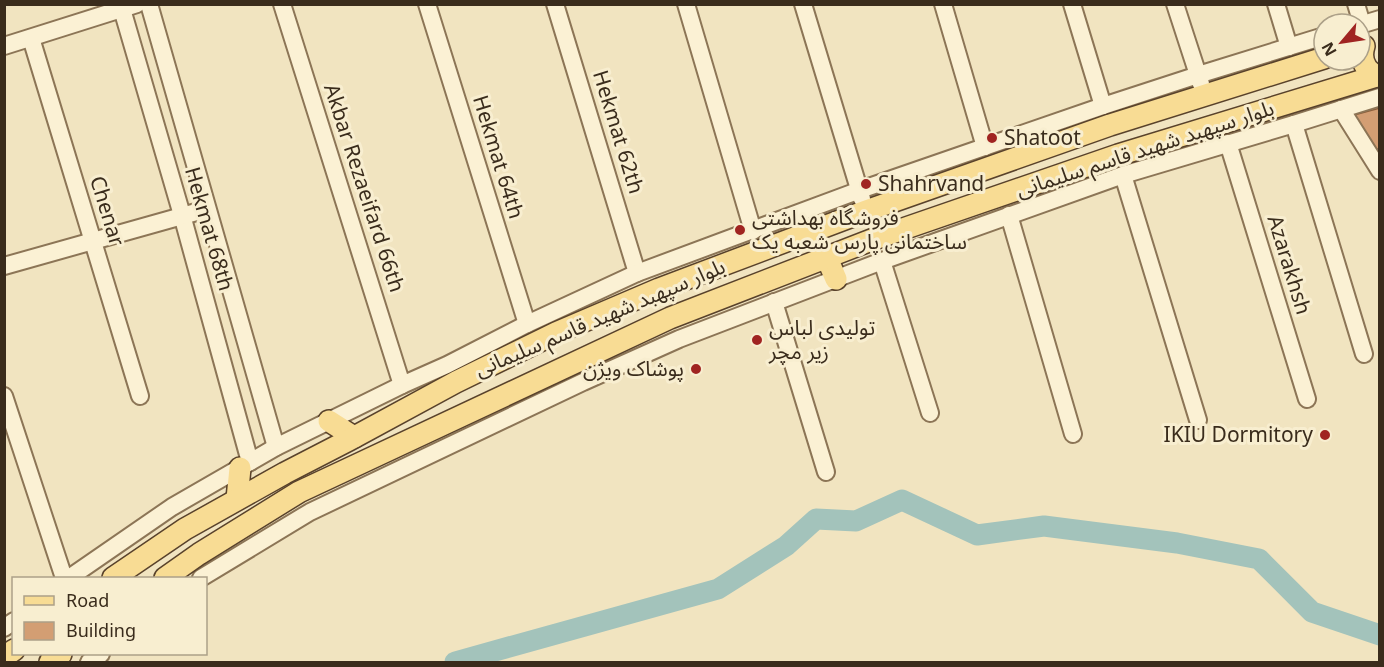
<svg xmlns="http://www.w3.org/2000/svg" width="1384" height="667" viewBox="0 0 1384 667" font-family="Georgia,'Noto Sans Arabic',serif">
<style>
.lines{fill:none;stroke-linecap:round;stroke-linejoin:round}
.river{stroke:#a3c3bb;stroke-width:21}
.building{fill:#d39e73;stroke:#8d5e3a;stroke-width:1.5}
.minor-casing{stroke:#8c7556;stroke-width:20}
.major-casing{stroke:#59422b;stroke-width:24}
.minor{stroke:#fbf1d4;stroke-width:16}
.major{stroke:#f8dc94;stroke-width:21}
.poi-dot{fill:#a02421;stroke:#f8eed0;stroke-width:2}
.labels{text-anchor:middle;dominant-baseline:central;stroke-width:6;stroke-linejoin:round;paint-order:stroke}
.street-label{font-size:21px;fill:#3a2c1c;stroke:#f8eed0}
.poi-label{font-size:21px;fill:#3a2c1c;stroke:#f8eed0;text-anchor:start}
</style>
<rect width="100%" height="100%" fill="#f1e4c0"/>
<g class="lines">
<path class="river" d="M 455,662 L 718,589 L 786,546 L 816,519 L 856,521 L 902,500 L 977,535 L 1044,526 L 1177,543 L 1259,559 L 1312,612 L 1380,635"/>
</g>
<path class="building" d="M 1380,108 L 1380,149 L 1374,149 L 1354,115 Z"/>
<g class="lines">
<defs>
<g id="minor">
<path d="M 149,4 L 276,447"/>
<path d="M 282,4 L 402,385"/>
<path d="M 427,4 L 527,324"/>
<path d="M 555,4 L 637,273"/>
<path d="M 686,4 L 753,231"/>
<path d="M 803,4 L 862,199"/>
<path d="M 943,4 L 985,147"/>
<path d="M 1072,4 L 1103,106"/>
<path d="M 1175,4 L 1201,84"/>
<path d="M 1276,4 L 1289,47"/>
<path d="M 1356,4 L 1362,24"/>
<path d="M 122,9 L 182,215 L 250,462"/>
<path d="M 1360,25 L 1380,19"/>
<path d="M 31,38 L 140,396"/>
<path d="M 4,46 L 137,4"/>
<path d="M 1341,109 L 1380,171"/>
<path d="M 1294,124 L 1364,354"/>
<path d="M 1228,143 L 1307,399"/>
<path d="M 1123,175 L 1198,420"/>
<path d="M 1009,215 L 1073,434"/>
<path d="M 882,261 L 930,413"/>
<path d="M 4,266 L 207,209"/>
<path d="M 774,302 L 826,472"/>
<path d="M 4,396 L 64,578"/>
<path d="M 69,578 L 172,507 L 276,447 L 402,385 L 447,365 L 527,324 L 637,273 L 860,190 L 1103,106 L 1198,75 L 1324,36"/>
<path d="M 201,578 L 310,512 L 583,382 L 679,339 L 882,261 L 1123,175 L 1294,124 L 1380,97"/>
<path d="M 4,628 L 14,621"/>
<path d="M 89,662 L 101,654"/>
</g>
<g id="major">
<path d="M 1364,46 C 1360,59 1364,70 1377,76"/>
<path d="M 827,258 L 836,279"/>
<path d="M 329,421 L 354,437"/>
<path d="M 237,499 L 240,468"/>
<path d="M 113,578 L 185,529 L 285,473 L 349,440 L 456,382 L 556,333 L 659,289 L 866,211 L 1110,125 L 1324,58"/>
<path d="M 165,578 L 199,554 L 299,492 L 670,318 L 874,239 L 1118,155 L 1380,75"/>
<path d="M 4,657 L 14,650"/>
<path d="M 50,662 L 61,654"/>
</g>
</defs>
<use href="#minor" class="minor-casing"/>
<use href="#major" class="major-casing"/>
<use href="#minor" class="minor"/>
<use href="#major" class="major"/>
</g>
<g class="poi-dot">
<circle cx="992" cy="138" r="6"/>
<circle cx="866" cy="184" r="6"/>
<circle cx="740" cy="230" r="6"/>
<circle cx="757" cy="340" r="6"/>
<circle cx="696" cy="369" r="6"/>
<circle cx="1325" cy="435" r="6"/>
</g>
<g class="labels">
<g class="street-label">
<text transform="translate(618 132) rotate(73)">Hekmat 62th</text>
<text transform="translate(1145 149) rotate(-18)">بلوار سپهبد شهید قاسم سلیمانی</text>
<text transform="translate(498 157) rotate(73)">Hekmat 64th</text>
<text transform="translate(364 188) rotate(72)">Akbar Rezaeifard 66th</text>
<text transform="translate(107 211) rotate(73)">Chenar</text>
<text transform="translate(209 229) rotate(74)">Hekmat 68th</text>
<text transform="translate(1289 265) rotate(73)">Azarakhsh</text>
<text transform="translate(600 318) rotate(-23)">بلوار سپهبد شهید قاسم سلیمانی</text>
</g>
<g class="poi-label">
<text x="1004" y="138">Shatoot</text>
<text x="878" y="184">Shahrvand</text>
<text x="752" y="218">فروشگاه بهداشتی<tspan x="752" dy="24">ساختمانی پارس شعبه یک</tspan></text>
<text x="769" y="328">تولیدی لباس<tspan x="769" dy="24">زیر مچر</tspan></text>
<text x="684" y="369" text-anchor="end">پوشاک ویژن</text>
<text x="1313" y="435" text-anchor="end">IKIU Dormitory</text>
</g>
</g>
<rect width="1384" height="667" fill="none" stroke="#3a2c1c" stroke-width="12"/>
<rect x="12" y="577" width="195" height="78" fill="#f8eed0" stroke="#aca088" stroke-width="1.5"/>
<rect x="24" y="596" width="30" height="9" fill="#f8dc94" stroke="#aca088" stroke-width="1.5"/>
<text x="66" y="607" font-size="18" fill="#3a2c1c">Road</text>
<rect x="24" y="622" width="30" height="18" fill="#d39e73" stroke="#aca088" stroke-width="1.5"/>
<text x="66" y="637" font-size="18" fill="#3a2c1c">Building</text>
<g transform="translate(1342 42) rotate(241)"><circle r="28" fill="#f8eed0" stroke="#aca088" stroke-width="1.5"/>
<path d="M0-4.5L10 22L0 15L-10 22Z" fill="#a02421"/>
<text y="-9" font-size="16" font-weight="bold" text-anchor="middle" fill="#3a2c1c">N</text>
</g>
</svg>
